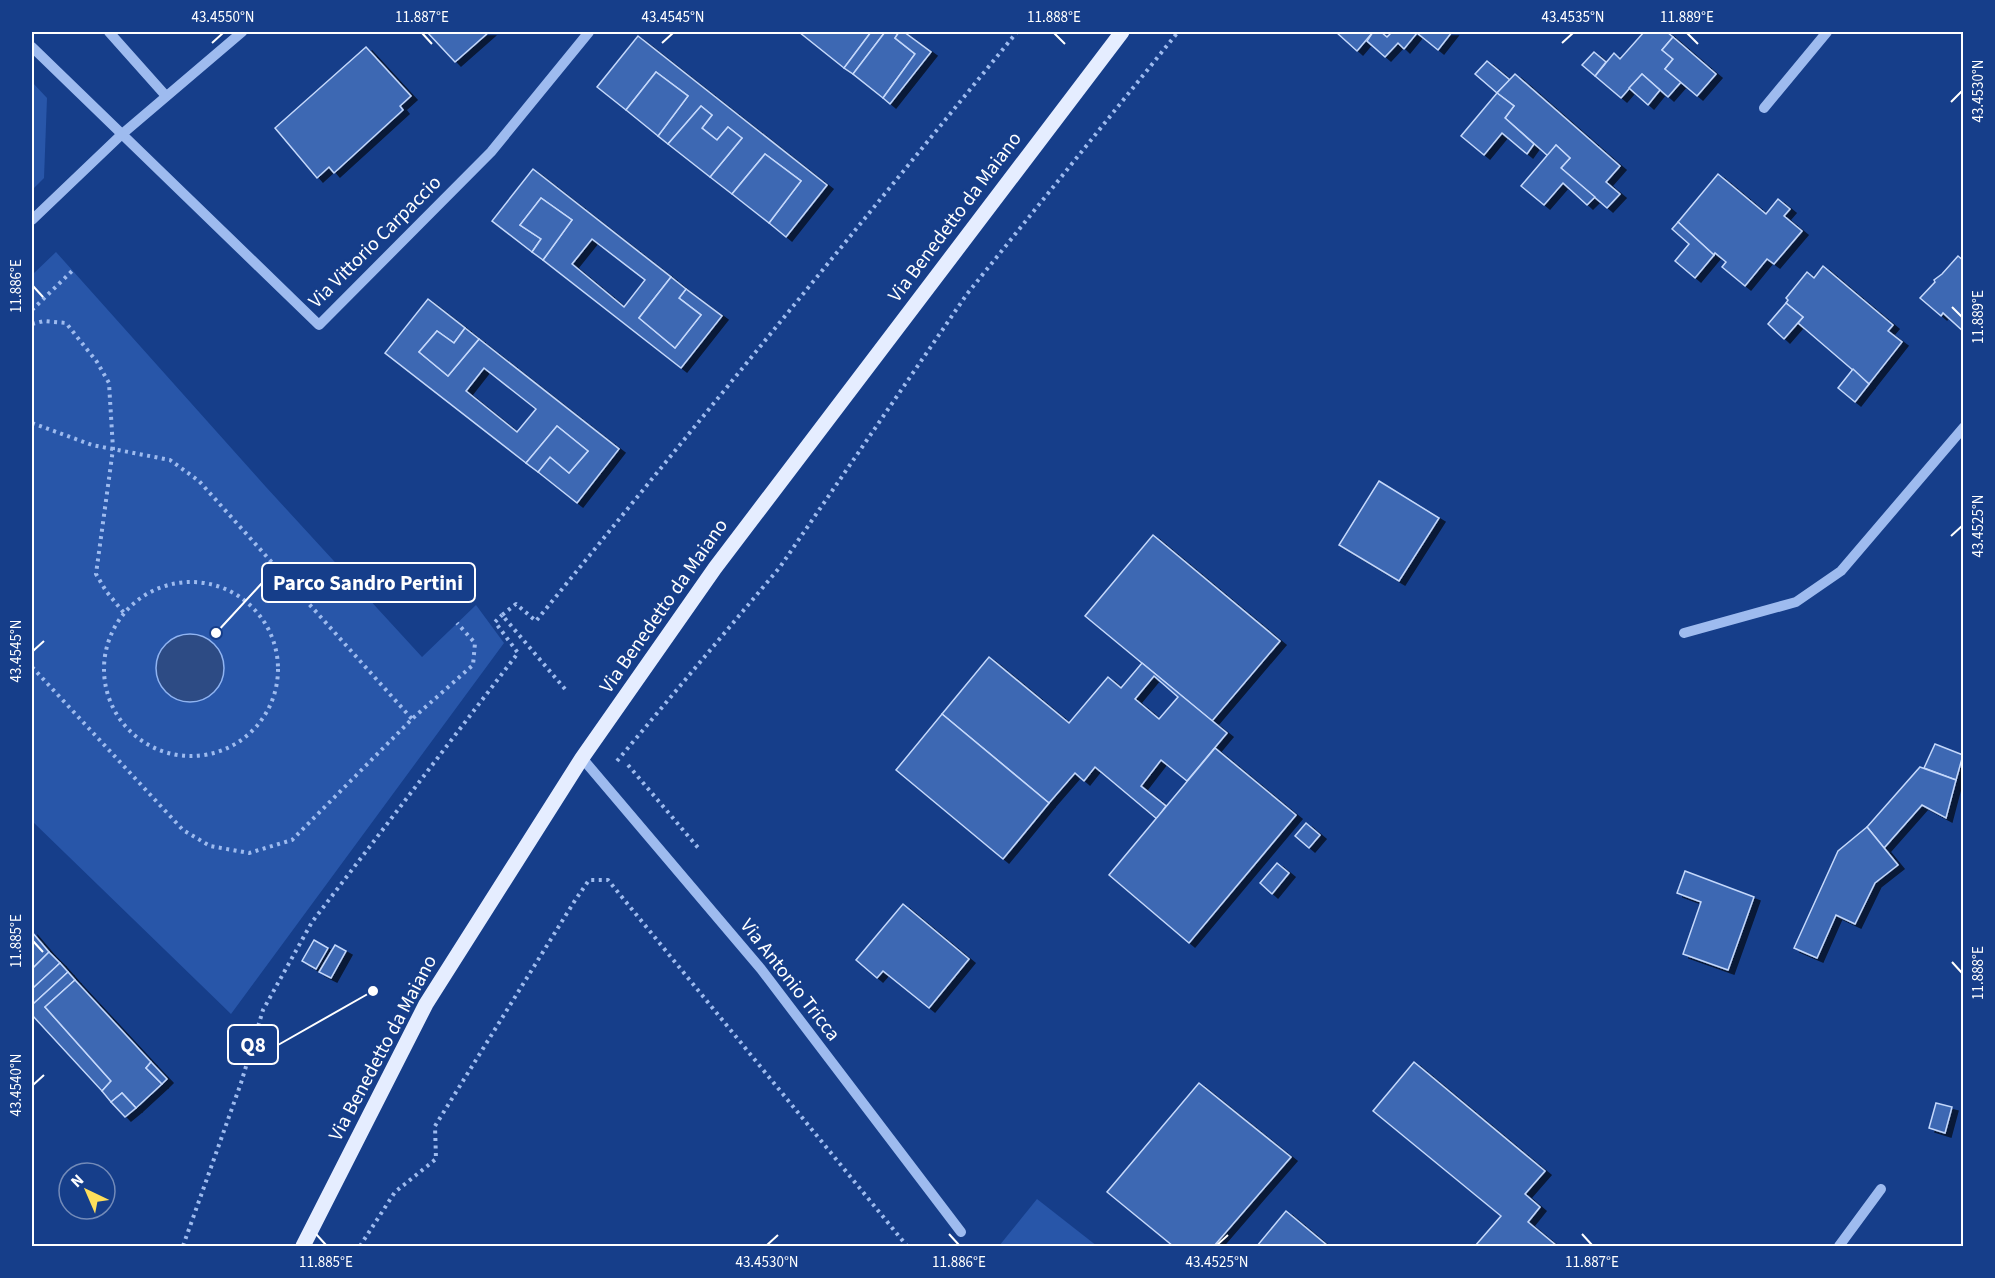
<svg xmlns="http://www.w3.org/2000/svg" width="1995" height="1278" viewBox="0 0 1995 1278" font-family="'Source Sans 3',sans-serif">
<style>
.green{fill:#2856a9}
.water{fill:#2d4b84;stroke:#90b4f2;stroke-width:1.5}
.building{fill:#3e68b3;stroke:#c4d8fb;stroke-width:1.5;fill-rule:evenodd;filter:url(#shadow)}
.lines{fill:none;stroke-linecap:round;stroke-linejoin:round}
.path{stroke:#9ebbef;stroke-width:4;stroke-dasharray:3 4.5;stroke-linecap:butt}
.minor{stroke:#9ebbef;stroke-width:10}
.major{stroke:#e5edff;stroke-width:15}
.ticks{fill:none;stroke:#fff;stroke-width:2}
.labels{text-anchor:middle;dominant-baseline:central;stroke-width:4.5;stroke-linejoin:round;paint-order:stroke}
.street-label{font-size:20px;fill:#fff;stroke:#163e8a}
.leader{fill:none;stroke:#fff;stroke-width:2}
.callout-dot{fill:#fff;stroke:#163e8a;stroke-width:2}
.callout{fill:#163e8a;stroke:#fff;stroke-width:2}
.callout-label{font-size:21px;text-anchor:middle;font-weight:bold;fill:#fff}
.neatline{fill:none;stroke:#fff;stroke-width:2}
.ticks-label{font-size:15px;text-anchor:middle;fill:#fff}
</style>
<defs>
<filter id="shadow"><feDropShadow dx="6" dy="4" stdDeviation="0" flood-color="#0009"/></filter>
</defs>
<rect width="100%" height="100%" fill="#163e8a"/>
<g class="green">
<path d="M 32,82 L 47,98 L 44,178 L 32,190 Z"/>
<path d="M 56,252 L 266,487 L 422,657 L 476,605 L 504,643 L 231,1014 L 32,821 L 32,275 Z"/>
<path d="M 1037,1199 L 1097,1246 L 999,1246 Z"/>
</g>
<circle class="water" cx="190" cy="668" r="34"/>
<g class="building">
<path d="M 427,32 L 489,32 L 455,62 Z"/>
<path d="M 799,32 L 871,32 L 844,68 Z"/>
<path d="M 871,32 L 885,32 L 853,74 L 844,68 Z"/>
<path d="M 885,32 L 899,32 L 895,38 L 915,54 L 883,98 L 853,74 Z"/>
<path d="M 899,32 L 904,32 L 931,52 L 890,104 L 883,98 L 915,54 L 895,38 Z"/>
<path d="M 1336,32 L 1373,32 L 1357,51 Z"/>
<path d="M 1373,32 L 1381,32 L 1387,37 L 1392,32 L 1452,32 L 1438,50 L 1417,33 L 1404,49 L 1398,43 L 1385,57 L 1367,41 Z"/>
<path d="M 1644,32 L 1667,32 L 1673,37 L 1662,50 L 1673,59 L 1665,69 L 1681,82 L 1668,97 L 1642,74 L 1621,98 L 1595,76 L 1614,53 L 1620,59 Z"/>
<path d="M 638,36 L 827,185 L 786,237 L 769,223 L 801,181 L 765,154 L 732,194 L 710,177 L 742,138 L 728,127 L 717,140 L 702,128 L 712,115 L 701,106 L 668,144 L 658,136 L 688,96 L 656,72 L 626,110 L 597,87 Z"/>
<path d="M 1673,37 L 1716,74 L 1697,96 L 1665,69 L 1673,59 L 1662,50 Z"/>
<path d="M 366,47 L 411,96 L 400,106 L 403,110 L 334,173 L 329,167 L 317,178 L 275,128 Z"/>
<path d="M 1594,52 L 1606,62 L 1595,76 L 1582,65 Z"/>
<path d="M 1487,61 L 1510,80 L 1497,93 L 1475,74 Z"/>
<path d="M 656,72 L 688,96 L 658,136 L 626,110 Z"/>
<path d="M 1515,74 L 1620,166 L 1606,182 L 1620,194 L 1607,208 L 1561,168 L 1570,158 L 1556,145 L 1548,156 L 1505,118 L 1514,106 L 1497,93 Z"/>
<path d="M 1642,74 L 1660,90 L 1648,105 L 1629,88 Z"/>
<path d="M 1497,93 L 1514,106 L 1505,118 L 1534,144 L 1527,154 L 1502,133 L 1484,155 L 1461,136 Z"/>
<path d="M 701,106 L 712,115 L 702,128 L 717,140 L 728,127 L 742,138 L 710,177 L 668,144 Z"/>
<path d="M 1556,145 L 1570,158 L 1561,168 L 1595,197 L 1587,205 L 1563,183 L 1544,205 L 1521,186 Z"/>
<path d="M 765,154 L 801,181 L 769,223 L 732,194 Z"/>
<path d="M 533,169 L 671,277 L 639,318 L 675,348 L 701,315 L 679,298 L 686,289 L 722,316 L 681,368 L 543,260 L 572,220 L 541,198 L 520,225 L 541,239 L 532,252 L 492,221 ZM 592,239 L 645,280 L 624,307 L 572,264 Z"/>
<path d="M 1718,174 L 1766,214 L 1778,199 L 1790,209 L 1784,216 L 1802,231 L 1774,264 L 1767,259 L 1745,286 L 1722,267 L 1726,262 L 1715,253 L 1714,255 L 1678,222 Z"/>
<path d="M 541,198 L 572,220 L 543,260 L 532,252 L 541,239 L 520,225 Z"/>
<path d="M 1678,222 L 1714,255 L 1695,278 L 1675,261 L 1689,244 L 1672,229 Z"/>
<path d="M 1958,256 L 1964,261 L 1964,332 L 1943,313 L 1941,316 L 1920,298 L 1935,282 L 1934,280 L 1942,274 Z"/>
<path d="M 1823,266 L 1893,325 L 1888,331 L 1902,342 L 1869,384 L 1798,323 L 1803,317 L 1786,303 L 1788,300 L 1786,298 L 1807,272 L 1814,278 Z"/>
<path d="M 671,277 L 686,289 L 679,298 L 701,315 L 675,348 L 639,318 Z"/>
<path d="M 428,299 L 465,328 L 454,343 L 437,331 L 419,352 L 448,376 L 479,339 L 619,449 L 577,503 L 538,472 L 550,457 L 569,473 L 588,451 L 557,426 L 526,463 L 385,353 ZM 484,368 L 536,409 L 517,432 L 466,391 Z"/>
<path d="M 1786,303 L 1803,317 L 1784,339 L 1768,324 Z"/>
<path d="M 465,328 L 479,339 L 448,376 L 419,352 L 437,331 L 454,343 Z"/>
<path d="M 1853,369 L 1869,384 L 1855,402 L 1838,388 Z"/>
<path d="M 557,426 L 588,451 L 569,473 L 550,457 L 538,472 L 526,463 Z"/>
<path d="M 1379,481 L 1439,518 L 1399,581 L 1339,545 Z"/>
<path d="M 1153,535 L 1280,641 L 1212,721 L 1085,616 Z"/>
<path d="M 989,657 L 1069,723 L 1108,677 L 1121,688 L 1142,663 L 1227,733 L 1187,781 L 1161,760 L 1141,786 L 1166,806 L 1157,819 L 1095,767 L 1084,781 L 1075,773 L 1049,803 L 942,714 ZM 1154,676 L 1178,697 L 1159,719 L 1135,699 Z"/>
<path d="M 942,714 L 1049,803 L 1003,859 L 896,770 Z"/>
<path d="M 1935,744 L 1963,755 L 1956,780 L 1924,768 Z"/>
<path d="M 1215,748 L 1296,815 L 1189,943 L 1109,875 Z"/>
<path d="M 1920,767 L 1956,780 L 1946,818 L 1922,805 L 1884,848 L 1867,827 Z"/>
<path d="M 1306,823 L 1320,835 L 1309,848 L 1295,836 Z"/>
<path d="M 1867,827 L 1898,865 L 1875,883 L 1855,924 L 1836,915 L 1817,958 L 1794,948 L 1838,851 Z"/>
<path d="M 1277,863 L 1289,873 L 1272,894 L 1260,883 Z"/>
<path d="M 1685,871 L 1754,897 L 1728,970 L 1683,954 L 1701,902 L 1677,893 Z"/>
<path d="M 903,904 L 969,959 L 929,1008 L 883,971 L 877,978 L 856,960 Z"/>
<path d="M 32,932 L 49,952 L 32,969 Z"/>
<path d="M 314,940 L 328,948 L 316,969 L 302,961 Z"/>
<path d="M 335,945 L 346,951 L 331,978 L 319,972 Z"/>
<path d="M 49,952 L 60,963 L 32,989 L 32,969 Z"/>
<path d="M 60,963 L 68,972 L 32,1005 L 32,989 Z"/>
<path d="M 68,972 L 75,980 L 45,1007 L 111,1081 L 102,1091 L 32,1015 L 32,1005 Z"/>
<path d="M 75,980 L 151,1062 L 146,1068 L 162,1084 L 136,1108 L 122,1093 L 111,1102 L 102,1091 L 111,1081 L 45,1007 Z"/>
<path d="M 151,1062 L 167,1079 L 162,1084 L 146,1068 Z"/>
<path d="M 1414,1062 L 1545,1171 L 1525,1194 L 1540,1207 L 1528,1222 L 1557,1246 L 1475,1246 L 1501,1216 L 1373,1111 Z"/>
<path d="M 1199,1083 L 1291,1157 L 1214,1246 L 1173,1246 L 1107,1192 Z"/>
<path d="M 122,1093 L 136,1108 L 125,1117 L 111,1102 Z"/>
<path d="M 1936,1103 L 1952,1107 L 1945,1133 L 1929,1128 Z"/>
<path d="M 1286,1211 L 1328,1246 L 1257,1246 Z"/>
</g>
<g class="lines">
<g class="path">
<path d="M 32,310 L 72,271"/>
<path d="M 32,324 L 44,321 L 66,323 L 97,362 L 109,383 L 113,449 L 96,574 L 106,591 L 124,613"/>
<path d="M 32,423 L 92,445 L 170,460 L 199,481 L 412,719"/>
<circle cx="191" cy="669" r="87"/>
<path d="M 32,667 L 183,830 L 210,846 L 249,853 L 292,840 L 412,719 L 473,665 L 475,643 L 457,623"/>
<path d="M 565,689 L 502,615 L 516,604 L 536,621 L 1017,32"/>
<path d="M 617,761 L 780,567 L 967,294 L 1178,32"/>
<path d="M 628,765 L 700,850"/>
<path d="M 183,1246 L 241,1083 L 263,1010 L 312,922 L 518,653 L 495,622 L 502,615"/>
<path d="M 360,1246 L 395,1192 L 436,1159 L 435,1126 L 574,902 L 589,880 L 608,880 L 907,1246"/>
</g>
<g class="minor">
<path d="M 109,32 L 166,96"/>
<path d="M 32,47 L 319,325 L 491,152 L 589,32"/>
<path d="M 1764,108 L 1827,32"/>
<path d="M 32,220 L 121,135 L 242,32"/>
<path d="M 1684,633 L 1796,602 L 1841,571 L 1964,427"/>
<path d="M 582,758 L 761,969 L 961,1232"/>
<path d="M 1839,1246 L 1881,1189"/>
</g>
<path class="major" d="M 303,1246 L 426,1004 L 582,758 L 715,568 L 1122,32"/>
</g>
<path class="ticks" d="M 422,33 L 432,44M 1054,33 L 1065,44M 1687,33 L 1698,44M 212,43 L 223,33M 662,43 L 673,33M 1562,43 L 1573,33M 1951,102 L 1962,91M 33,286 L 43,297M 1952,307 L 1962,317M 1951,536 L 1962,526M 33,651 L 44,641M 33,941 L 43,952M 1952,962 L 1962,973M 33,1085 L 44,1075M 316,1234 L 326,1245M 949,1234 L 959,1245M 1582,1234 L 1592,1245M 767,1245 L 778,1235M 1217,1245 L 1228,1235"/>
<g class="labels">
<g class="street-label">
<text transform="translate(955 217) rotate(-53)">Via Benedetto da Maiano</text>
<text transform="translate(375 242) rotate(-45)">Via Vittorio Carpaccio</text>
<text transform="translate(664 606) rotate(-55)">Via Benedetto da Maiano</text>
<text transform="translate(790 980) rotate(52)">Via Antonio Tricca</text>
<text transform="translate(383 1048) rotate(-62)">Via Benedetto da Maiano</text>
</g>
</g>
<path class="leader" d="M216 633L262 583M373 991L278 1045"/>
<g class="callout-dot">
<circle cx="216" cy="633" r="6"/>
<circle cx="373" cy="991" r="6"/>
</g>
<g class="callout">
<rect x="262" y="563" width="213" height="39" rx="6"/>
<rect x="228" y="1025" width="50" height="39" rx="6"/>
</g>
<g class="callout-label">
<text x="368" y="590">Parco Sandro Pertini</text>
<text x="253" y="1052">Q8</text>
</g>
<rect width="1995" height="1278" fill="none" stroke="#163e8a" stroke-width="66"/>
<g transform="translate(87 1191) rotate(316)"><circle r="28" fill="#163e8a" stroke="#738bb9" stroke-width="1.5"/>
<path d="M0-4.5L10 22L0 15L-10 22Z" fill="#ffdf5b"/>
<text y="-9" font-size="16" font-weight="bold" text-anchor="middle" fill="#ffffff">N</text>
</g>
<rect x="33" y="33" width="1929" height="1212" class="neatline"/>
<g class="ticks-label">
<text x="223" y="22">43.4550°N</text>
<text x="422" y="22">11.887°E</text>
<text x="673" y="22">43.4545°N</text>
<text x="1054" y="22">11.888°E</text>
<text x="1573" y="22">43.4535°N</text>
<text x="1687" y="22">11.889°E</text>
<text transform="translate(1978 91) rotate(-90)" y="5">43.4530°N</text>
<text transform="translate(16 286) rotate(-90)" y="5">11.886°E</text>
<text transform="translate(1978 317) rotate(-90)" y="5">11.889°E</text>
<text transform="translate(1978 526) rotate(-90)" y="5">43.4525°N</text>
<text transform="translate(16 651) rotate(-90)" y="5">43.4545°N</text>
<text transform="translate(16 941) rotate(-90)" y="5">11.885°E</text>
<text transform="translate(1978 973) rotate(-90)" y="5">11.888°E</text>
<text transform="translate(16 1085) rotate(-90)" y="5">43.4540°N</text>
<text x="326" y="1267">11.885°E</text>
<text x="767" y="1267">43.4530°N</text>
<text x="959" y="1267">11.886°E</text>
<text x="1217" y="1267">43.4525°N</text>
<text x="1592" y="1267">11.887°E</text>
</g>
</svg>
